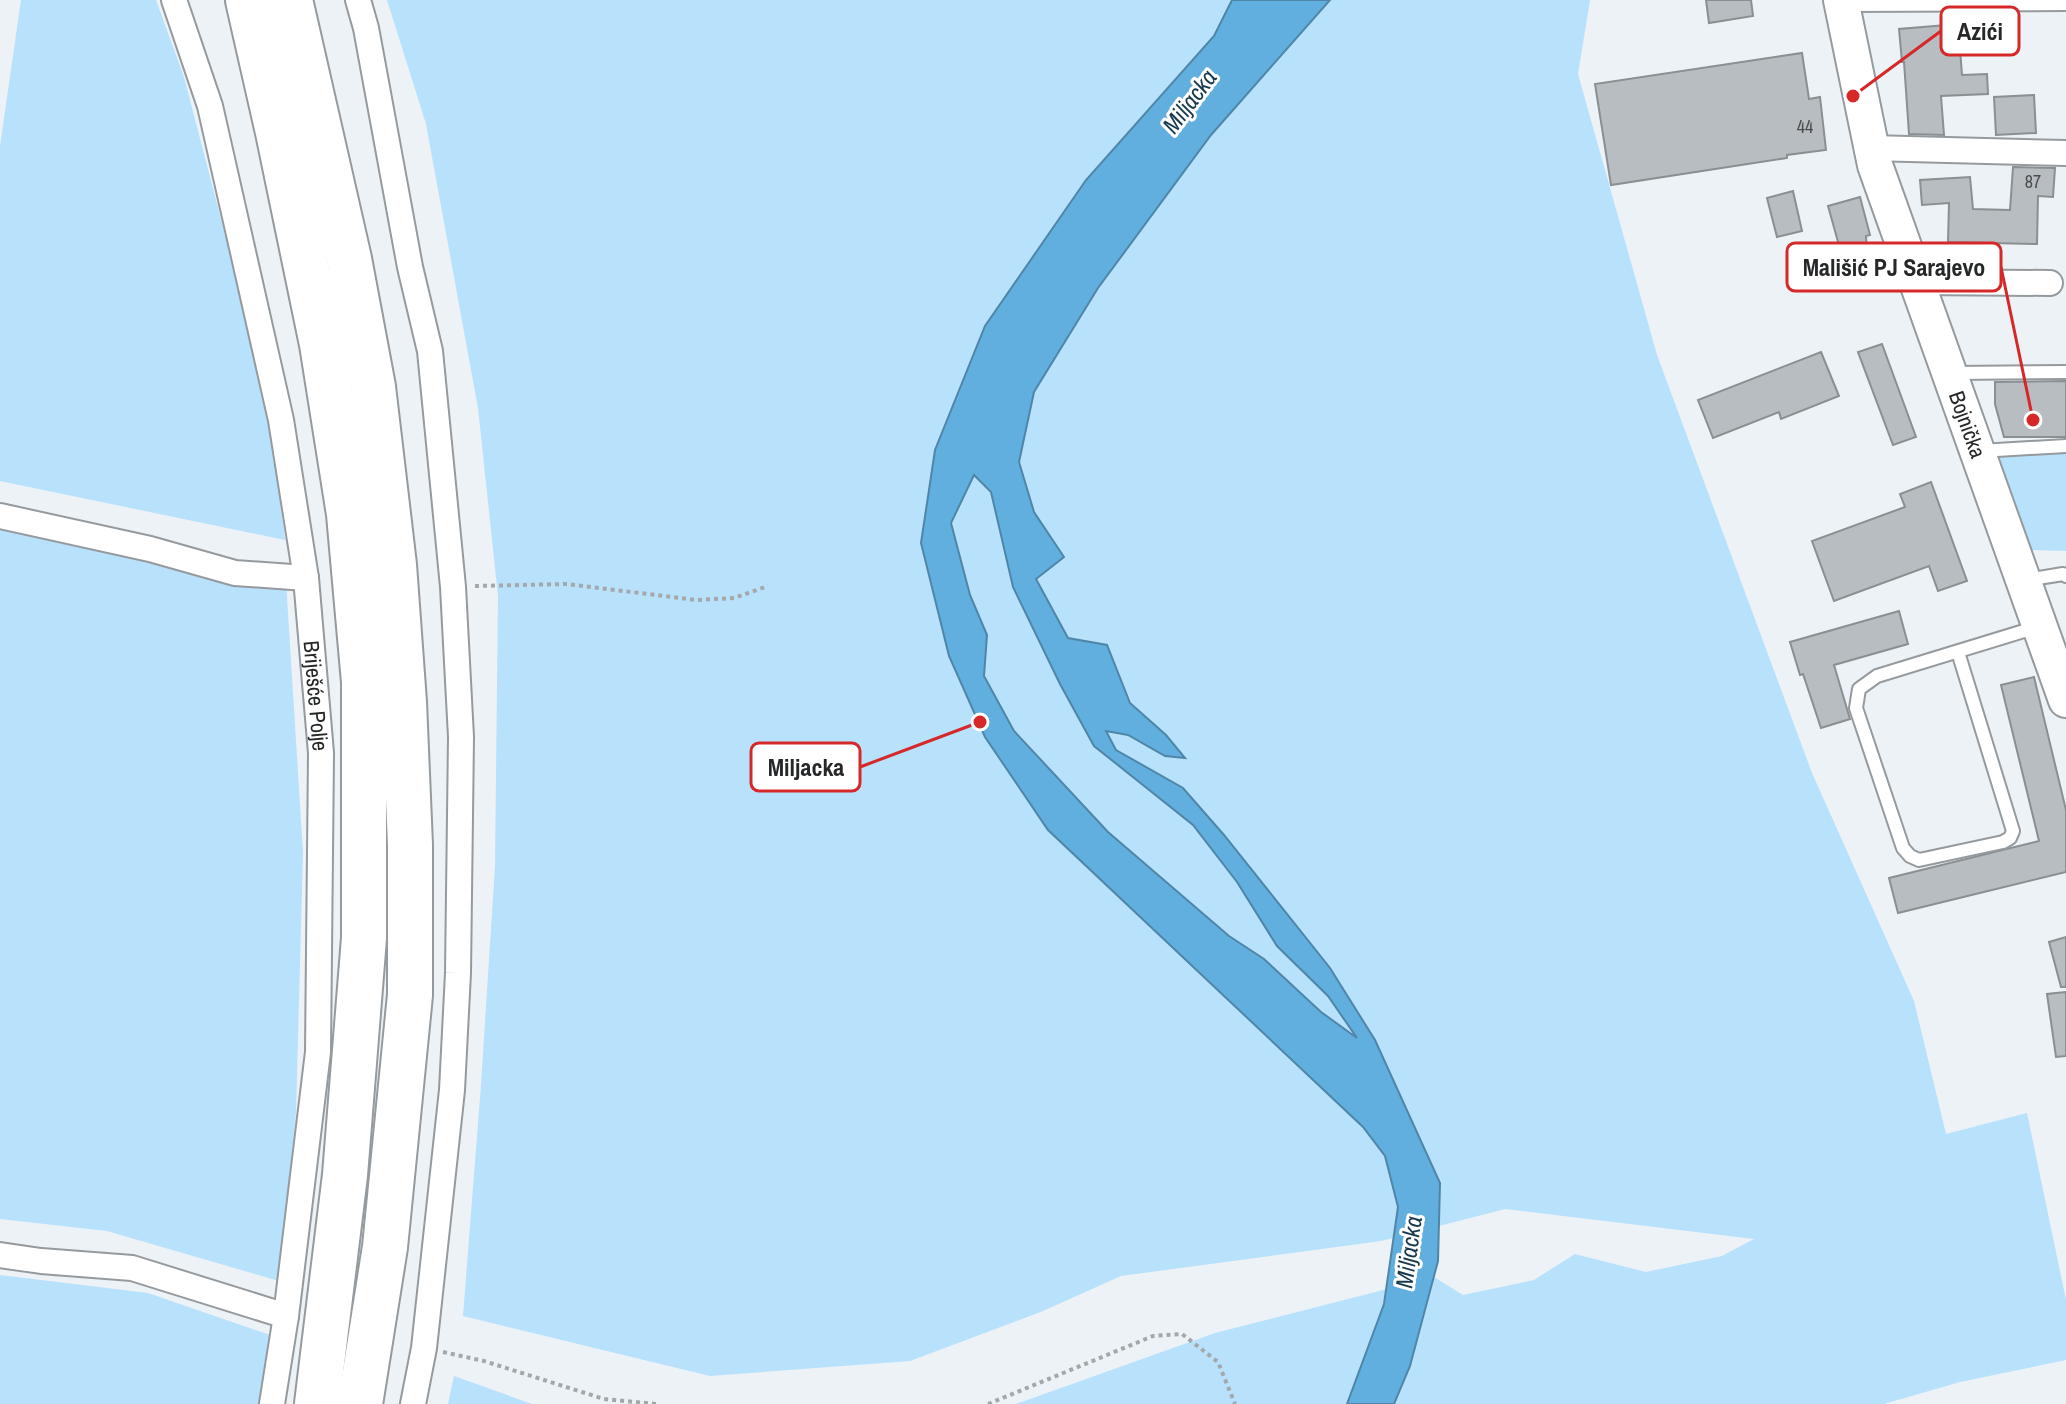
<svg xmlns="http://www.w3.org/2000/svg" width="2066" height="1404" viewBox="0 0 2066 1404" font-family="'Archivo Narrow',sans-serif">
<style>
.green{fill:#b8e1fc}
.water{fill:#61afdf;stroke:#4f86a8;stroke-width:2;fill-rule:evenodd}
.building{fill:#b8bdc1;stroke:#8a8f92;stroke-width:2}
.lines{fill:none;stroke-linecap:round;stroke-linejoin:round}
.lane-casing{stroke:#959a9e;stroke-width:16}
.street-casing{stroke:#959a9e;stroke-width:28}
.secondary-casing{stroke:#959a9e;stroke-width:38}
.highway-casing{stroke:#959a9e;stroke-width:48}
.path{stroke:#a3a8ab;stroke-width:4;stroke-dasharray:4 4;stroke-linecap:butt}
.lane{stroke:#fff;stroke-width:12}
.street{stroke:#fff;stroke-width:24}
.secondary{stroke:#fff;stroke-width:34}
.highway{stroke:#fff;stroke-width:44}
.labels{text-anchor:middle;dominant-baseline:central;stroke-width:6;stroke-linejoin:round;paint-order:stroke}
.number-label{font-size:18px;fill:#4a4c4e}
.street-label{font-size:22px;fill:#252728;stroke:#fff}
.water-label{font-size:24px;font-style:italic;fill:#17394e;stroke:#fff}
.leader{fill:none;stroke:#d62828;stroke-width:3}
.callout-dot{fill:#d62828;stroke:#fff;stroke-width:3}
.callout{fill:#fff;stroke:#d62828;stroke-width:3}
.callout-label{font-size:24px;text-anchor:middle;font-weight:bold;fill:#252728}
</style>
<rect width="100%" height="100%" fill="#ecf2f6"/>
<g class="green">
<path d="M 21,0 L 156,0 L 184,77 L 267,396 L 285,540 L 0,481 L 0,146 Z"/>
<path d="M 387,0 L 1590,0 L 1578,74 L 1657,355 L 1812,773 L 1914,1001 L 1946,1134 L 2027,1113 L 2066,1300 L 2066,1360 L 1960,1382 L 1884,1404 L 1016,1404 L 1215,1333 L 1434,1277 L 1463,1295 L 1534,1280 L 1575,1254 L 1646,1272 L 1722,1256 L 1754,1239 L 1505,1209 L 1381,1241 L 1121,1276 L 1043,1311 L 910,1361 L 710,1376 L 463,1316 L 481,1085 L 495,866 L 498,596 L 478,408 L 426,124 Z"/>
<path d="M 1985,442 L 2066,445 L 2066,551 L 2031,550 Z"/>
<path d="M 0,525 L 286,581 L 303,853 L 296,1112 L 279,1281 L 107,1231 L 0,1219 Z"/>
<path d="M 0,1275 L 148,1293 L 276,1337 L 260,1404 L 0,1404 Z"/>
<path d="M 454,1376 L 532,1404 L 448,1404 Z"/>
</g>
<path class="water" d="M 1232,0 L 1330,0 L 1211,135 L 1098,288 L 1034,392 L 1019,462 L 1034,512 L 1064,557 L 1036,579 L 1068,638 L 1107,645 L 1130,703 L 1166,735 L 1185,758 L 1165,756 L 1128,735 L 1106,731 L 1116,750 L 1183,788 L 1224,835 L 1330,968 L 1375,1040 L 1440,1183 L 1438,1261 L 1410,1366 L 1394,1404 L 1347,1404 L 1384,1304 L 1398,1207 L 1385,1156 L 1363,1127 L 1048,830 L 985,737 L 949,656 L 921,543 L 935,450 L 985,326 L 1086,180 L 1214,36 ZM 974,475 L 991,492 L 1013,587 L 1060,684 L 1094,746 L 1193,825 L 1237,882 L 1277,946 L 1328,996 L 1357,1038 L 1321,1012 L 1264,959 L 1229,936 L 1108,832 L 1014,731 L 984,676 L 987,635 L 970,595 L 951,523 Z"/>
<g class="building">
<path d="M 1706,0 L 1751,0 L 1753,16 L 1709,23 Z"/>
<path d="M 1958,24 L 1962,75 L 1987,74 L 1988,94 L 1941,96 L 1944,135 L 1909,134 L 1904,62 L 1902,62 L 1899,29 Z"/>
<path d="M 1802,53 L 1809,99 L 1820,97 L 1826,150 L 1787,155 L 1787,158 L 1611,185 L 1595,84 Z"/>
<path d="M 2034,95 L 2036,133 L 1996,135 L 1994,97 Z"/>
<path d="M 2013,167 L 2055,168 L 2053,197 L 2038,196 L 2037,244 L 1948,242 L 1949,203 L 1922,205 L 1920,180 L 1970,177 L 1973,209 L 2010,210 Z"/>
<path d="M 1793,191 L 1802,231 L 1777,237 L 1767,198 Z"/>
<path d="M 1860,197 L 1870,235 L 1866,236 L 1869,286 L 1836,288 L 1834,256 L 1842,256 L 1828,206 Z"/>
<path d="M 1882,344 L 1916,437 L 1893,445 L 1858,352 Z"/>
<path d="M 1821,352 L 1839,396 L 1781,419 L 1779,412 L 1713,438 L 1698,400 Z"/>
<path d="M 2066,381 L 2066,437 L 2004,437 L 1995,404 L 1995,382 Z"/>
<path d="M 1931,482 L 1967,581 L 1938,591 L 1929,566 L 1834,601 L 1812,541 L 1905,507 L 1900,494 Z"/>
<path d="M 1899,611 L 1908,644 L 1834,665 L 1850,719 L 1821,728 L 1803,674 L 1800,675 L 1790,642 Z"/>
<path d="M 2034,677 L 2066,810 L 2066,872 L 1898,913 L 1889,878 L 2039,841 L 2001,685 Z"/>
<path d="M 2066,937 L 2066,987 L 2061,987 L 2049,942 Z"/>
<path d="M 2066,992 L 2066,1056 L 2056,1057 L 2047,994 Z"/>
</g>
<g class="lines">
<defs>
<g id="lane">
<path d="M 1845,5 L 2066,4"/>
<path d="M 1953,373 L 2066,372"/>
<path d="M 1980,451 L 2066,446"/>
<path d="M 2026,580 L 2063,574 L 2066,576"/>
<path d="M 1958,652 L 2013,831 L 2010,838 L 2003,842 L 1919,860 L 1910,856 L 1903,848 L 1856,708 L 1859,689 L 1877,676 L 2037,627"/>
</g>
<g id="street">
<path id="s1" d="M 174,0 L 210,106 L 281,420 L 306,578 L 321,753 L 318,1052 L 286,1316 L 272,1404"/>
<path d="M 358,0 L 366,28 L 410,267 L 430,351 L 453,587 L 461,737 L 458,973 L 452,1090 L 424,1348 L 413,1404"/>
<path d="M 1870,148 L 2066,153"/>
<path d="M 1916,282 L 2050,283"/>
<path d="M 0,516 L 150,549 L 235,573 L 306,578"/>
<path d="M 0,1255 L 41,1261 L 132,1268 L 286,1316"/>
</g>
<g id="secondary">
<path id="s2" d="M 1841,0 L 1875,165 L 2066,700"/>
</g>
<g id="highway">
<path d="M 248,0 L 278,132 L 322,344 L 349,514 L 364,682 L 364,938 L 345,1175 L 317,1404"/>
<path d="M 290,0 L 349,259 L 373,387 L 394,565 L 404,702 L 410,845 L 410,995 L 385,1247 L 360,1404"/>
</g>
</defs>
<use href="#lane" class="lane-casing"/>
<use href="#street" class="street-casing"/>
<use href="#secondary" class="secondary-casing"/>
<use href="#highway" class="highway-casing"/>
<g class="path">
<path d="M 475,586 L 567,584 L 696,600 L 734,598 L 768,586"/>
<path d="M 443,1352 L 484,1361 L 604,1399 L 657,1404"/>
<path d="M 988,1404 L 1153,1336 L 1182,1334 L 1218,1362 L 1235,1404"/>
</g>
<use href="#lane" class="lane"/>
<use href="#street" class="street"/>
<use href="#secondary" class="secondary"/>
<use href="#highway" class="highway"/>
</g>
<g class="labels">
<g class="number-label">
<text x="1805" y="126">44</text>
<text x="2033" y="181">87</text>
</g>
<g class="street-label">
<text stroke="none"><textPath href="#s2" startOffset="444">Bojnička</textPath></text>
<text stroke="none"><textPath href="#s1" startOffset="712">Briješće Polje</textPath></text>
</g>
<g class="water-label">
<text transform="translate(1189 101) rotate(-53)">Miljacka</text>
<text transform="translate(1408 1252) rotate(-82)">Miljacka</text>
</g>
</g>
<path class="leader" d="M1853 96L1941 31M2033 420L2001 267M980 722L860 767"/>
<g class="callout-dot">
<circle cx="1853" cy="96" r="8"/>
<circle cx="2033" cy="420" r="8"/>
<circle cx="980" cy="722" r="8"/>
</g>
<g class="callout">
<rect x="1941" y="7" width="78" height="48" rx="8"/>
<rect x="1787" y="243" width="214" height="48" rx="8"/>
<rect x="751" y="743" width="109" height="48" rx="8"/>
</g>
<g class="callout-label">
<text x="1980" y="40">Azići</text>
<text x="1894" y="276">Mališić PJ Sarajevo</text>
<text x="806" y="776">Miljacka</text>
</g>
</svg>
